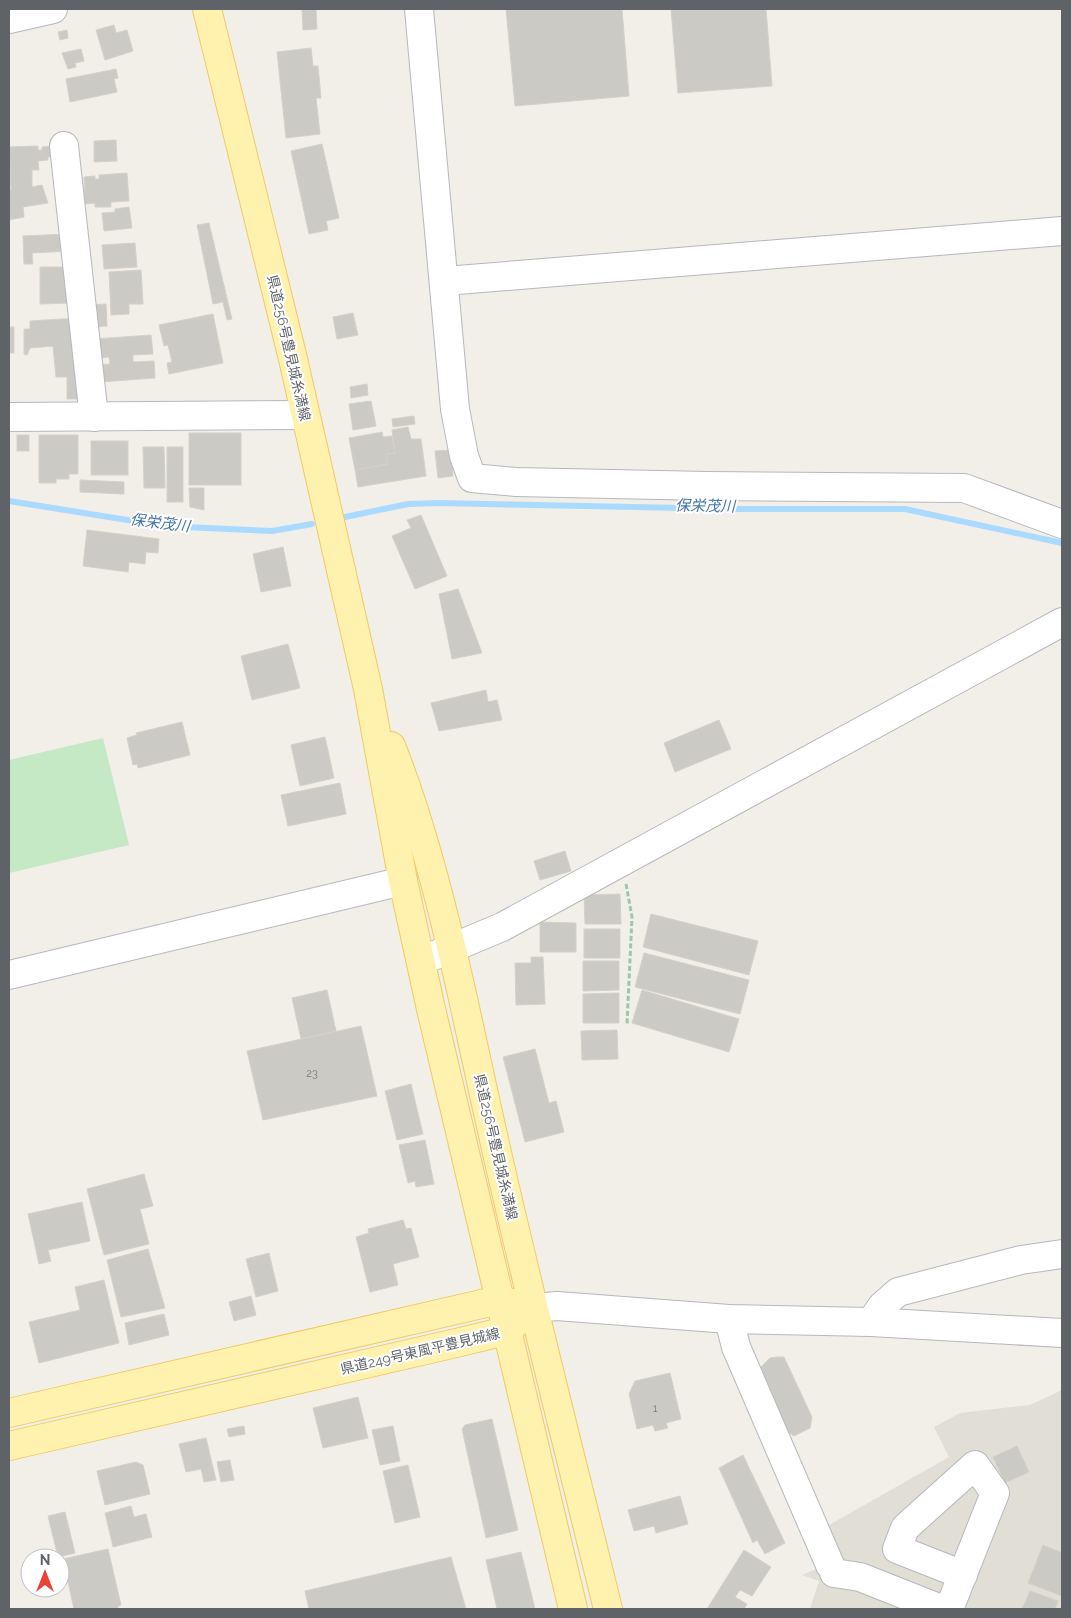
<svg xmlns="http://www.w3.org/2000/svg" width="1071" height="1618" viewBox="0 0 1071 1618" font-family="Raleway,'Noto Sans JP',sans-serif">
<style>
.education{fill:#e1ded6}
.green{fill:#c5e8c5}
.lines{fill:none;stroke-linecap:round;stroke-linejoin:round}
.stream{stroke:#aadaff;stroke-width:6}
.building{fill:#cccac5;stroke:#d6d1c6}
.minor-casing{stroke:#b5b8bc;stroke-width:30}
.major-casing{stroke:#f2c960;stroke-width:30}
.path{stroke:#9cc7a9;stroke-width:3;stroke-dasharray:5 2.5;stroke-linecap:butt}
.minor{stroke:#fff;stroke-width:28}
.major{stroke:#fff2af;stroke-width:28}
.labels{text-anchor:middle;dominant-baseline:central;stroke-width:4;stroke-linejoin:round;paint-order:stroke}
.number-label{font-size:11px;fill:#7a7d7f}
.street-label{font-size:14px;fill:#5f6368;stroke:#fff}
.water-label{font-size:15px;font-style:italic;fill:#4174aa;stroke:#fff}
</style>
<rect width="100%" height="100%" fill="#f1efe8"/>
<path class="education" d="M 1062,1390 L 1062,1609 L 810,1609 L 819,1581 L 802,1575 L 842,1558 L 829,1525 L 949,1457 L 934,1427 L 960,1413 L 1030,1405 Z"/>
<path class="green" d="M 103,738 L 129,845 L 9,873 L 9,760 Z"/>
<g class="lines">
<g class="stream">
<path d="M 9,501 L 140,522 L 184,527 L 272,531 L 312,524"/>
<path d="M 345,517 L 408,504 L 439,503 L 733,509 L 905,509 L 1062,543"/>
</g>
</g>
<g class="building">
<path d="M 302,9 L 316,9 L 317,29 L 303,30 Z"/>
<path d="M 506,9 L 622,9 L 629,96 L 515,106 Z"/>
<path d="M 671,9 L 766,9 L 772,86 L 678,93 Z"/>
<path d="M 114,25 L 116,33 L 127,30 L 133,51 L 105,60 L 96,30 Z"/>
<path d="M 67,30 L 68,38 L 60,40 L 58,32 Z"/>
<path d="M 311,48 L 313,66 L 318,66 L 321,98 L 316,98 L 320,134 L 286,138 L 277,52 Z"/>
<path d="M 81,49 L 84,61 L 75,63 L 76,67 L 68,69 L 62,53 Z"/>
<path d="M 116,69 L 118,78 L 114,79 L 117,92 L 70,102 L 66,79 Z"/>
<path d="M 116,140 L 117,161 L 94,162 L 94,141 Z"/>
<path d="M 322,144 L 339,218 L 326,221 L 328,230 L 309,234 L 291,151 Z"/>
<path d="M 38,146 L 38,150 L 42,150 L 42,147 L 55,146 L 55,156 L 48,157 L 48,160 L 38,161 L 39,170 L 32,170 L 32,187 L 42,185 L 48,203 L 23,207 L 24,217 L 9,220 L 9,191 L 11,190 L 9,147 Z"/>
<path d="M 127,173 L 129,201 L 111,202 L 111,207 L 95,207 L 95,203 L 85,204 L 84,177 L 95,176 L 95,179 L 99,179 L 99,175 Z"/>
<path d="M 129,207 L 132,228 L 104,231 L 102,213 L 115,212 L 115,209 Z"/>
<path d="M 209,223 L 232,319 L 227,320 L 223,302 L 213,304 L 197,225 Z"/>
<path d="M 68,234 L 70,251 L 32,253 L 33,264 L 24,264 L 23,236 Z"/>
<path d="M 135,243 L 137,267 L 104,269 L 102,245 Z"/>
<path d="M 40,267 L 71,267 L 71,303 L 40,304 Z"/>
<path d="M 141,270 L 143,304 L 129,304 L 129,314 L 111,315 L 109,272 Z"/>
<path d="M 106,304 L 107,326 L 89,327 L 88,305 Z"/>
<path d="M 353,313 L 358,335 L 337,339 L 333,317 Z"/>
<path d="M 213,314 L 223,363 L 169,374 L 167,363 L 172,362 L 168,345 L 164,346 L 159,325 Z"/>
<path d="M 78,318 L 85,399 L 67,399 L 67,377 L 56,377 L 53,346 L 30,348 L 27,355 L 24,354 L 24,329 L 30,329 L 30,321 Z"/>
<rect x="9" y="327" width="5" height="26"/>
<path d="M 151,335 L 153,354 L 133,355 L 133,362 L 154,361 L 155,378 L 100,382 L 98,365 L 110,364 L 109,357 L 97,358 L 95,339 Z"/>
<path d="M 367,384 L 368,395 L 351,398 L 350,387 Z"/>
<path d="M 371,401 L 376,426 L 353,430 L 349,404 Z"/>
<path d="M 414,416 L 415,424 L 393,427 L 392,419 Z"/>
<path d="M 408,427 L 411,439 L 421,439 L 426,476 L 358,487 L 355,470 L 388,464 L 386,454 L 395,453 L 392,430 Z"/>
<path d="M 382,432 L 383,437 L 392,436 L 395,453 L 386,454 L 388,464 L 355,470 L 349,438 Z"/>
<rect x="189" y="433" width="52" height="52"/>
<rect x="17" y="435" width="12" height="16"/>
<path d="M 39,435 L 78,435 L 78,474 L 69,474 L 69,479 L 56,479 L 56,483 L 39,483 Z"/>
<rect x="91" y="441" width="37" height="34"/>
<path d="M 143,447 L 164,447 L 165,488 L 144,488 Z"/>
<rect x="167" y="447" width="16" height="55"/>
<path d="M 451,450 L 453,476 L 438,478 L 435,451 Z"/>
<path d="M 80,480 L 124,482 L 124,494 L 80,492 Z"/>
<path d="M 189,488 L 204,488 L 204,510 L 190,507 Z"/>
<path d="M 421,515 L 447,576 L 415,589 L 392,536 L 411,528 L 407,520 Z"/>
<path d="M 87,530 L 159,539 L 158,553 L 146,552 L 145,564 L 129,562 L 128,572 L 83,566 Z"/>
<path d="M 283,547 L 291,586 L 261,592 L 253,554 Z"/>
<path d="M 458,589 L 482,653 L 452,659 L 439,594 Z"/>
<path d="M 288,644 L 300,688 L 252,700 L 241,656 Z"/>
<path d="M 486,690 L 488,702 L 497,700 L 502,720 L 439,731 L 431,703 Z"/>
<path d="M 719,720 L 731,749 L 675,772 L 664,743 Z"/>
<path d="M 182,722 L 190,755 L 138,768 L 137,764 L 133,765 L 127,738 L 137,735 L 136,733 Z"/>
<path d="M 325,737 L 334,778 L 300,786 L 291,745 Z"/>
<path d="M 340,783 L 346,814 L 288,826 L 281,795 Z"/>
<path d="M 565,851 L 571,871 L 540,880 L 534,861 Z"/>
<path d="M 620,894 L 621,924 L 585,924 L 584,895 Z"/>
<path d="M 651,914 L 758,941 L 749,975 L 643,947 Z"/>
<path d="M 540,922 L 576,923 L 576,952 L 540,952 Z"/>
<rect x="584" y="929" width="36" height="29"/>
<path d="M 644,953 L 749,980 L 740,1014 L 635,987 Z"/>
<path d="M 531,957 L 543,957 L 545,1004 L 516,1005 L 515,963 L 531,963 Z"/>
<path d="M 583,961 L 619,961 L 619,990 L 583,991 Z"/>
<path d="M 327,990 L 336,1031 L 301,1039 L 292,998 Z"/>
<path d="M 642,990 L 739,1019 L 729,1052 L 632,1023 Z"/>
<path d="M 619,993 L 619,1023 L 583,1023 L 583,994 Z"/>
<path d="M 361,1026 L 377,1096 L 263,1120 L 247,1051 Z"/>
<path d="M 617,1030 L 618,1059 L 582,1060 L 581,1031 Z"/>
<path d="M 535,1049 L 549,1103 L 556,1101 L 564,1132 L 525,1142 L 503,1057 Z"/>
<path d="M 411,1084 L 423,1134 L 397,1140 L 385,1091 Z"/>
<path d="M 425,1140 L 434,1184 L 416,1187 L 415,1181 L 408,1183 L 399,1145 Z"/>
<path d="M 144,1174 L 153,1206 L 140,1209 L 149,1244 L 104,1255 L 87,1189 Z"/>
<path d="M 82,1202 L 90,1241 L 48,1250 L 51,1261 L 39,1264 L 28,1214 Z"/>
<path d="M 403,1220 L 406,1229 L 411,1228 L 419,1257 L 393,1264 L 398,1285 L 370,1292 L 356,1237 L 369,1233 L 368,1229 Z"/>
<path d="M 148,1249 L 165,1308 L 121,1317 L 107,1260 Z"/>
<path d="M 269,1253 L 278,1291 L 256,1297 L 246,1259 Z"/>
<path d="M 104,1280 L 119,1343 L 39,1363 L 29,1322 L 80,1310 L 75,1287 Z"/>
<path d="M 251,1296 L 256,1315 L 234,1321 L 229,1302 Z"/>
<path d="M 164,1314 L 169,1335 L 129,1345 L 125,1323 Z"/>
<path d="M 777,1357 L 784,1357 L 812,1417 L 810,1428 L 794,1436 L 788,1432 L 760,1368 L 770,1358 Z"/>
<path d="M 670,1373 L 681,1419 L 666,1423 L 668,1428 L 655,1431 L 653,1425 L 637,1429 L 629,1394 L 635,1381 Z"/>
<path d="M 358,1397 L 368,1438 L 323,1448 L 313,1408 Z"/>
<path d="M 492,1419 L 518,1530 L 486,1538 L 462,1429 L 465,1425 Z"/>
<path d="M 244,1426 L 245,1434 L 229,1437 L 227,1429 Z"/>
<path d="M 393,1426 L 400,1461 L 380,1465 L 372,1430 Z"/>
<path d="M 206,1438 L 216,1480 L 204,1482 L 201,1469 L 186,1472 L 179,1444 Z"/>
<path d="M 1017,1446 L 1029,1472 L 1005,1483 L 993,1457 Z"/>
<path d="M 743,1455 L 785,1543 L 765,1554 L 757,1540 L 753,1543 L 719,1468 Z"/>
<path d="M 230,1460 L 234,1480 L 221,1482 L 217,1462 Z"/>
<path d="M 136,1462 L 143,1465 L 150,1494 L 105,1505 L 97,1471 Z"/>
<path d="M 408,1465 L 420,1517 L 395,1523 L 383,1471 Z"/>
<path d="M 680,1496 L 688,1524 L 656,1533 L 654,1526 L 634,1531 L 628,1510 Z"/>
<path d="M 131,1506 L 134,1517 L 146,1514 L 152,1537 L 113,1547 L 105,1513 Z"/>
<path d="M 65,1512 L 75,1553 L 58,1557 L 48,1516 Z"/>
<path d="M 1043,1545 L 1062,1553 L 1062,1596 L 1028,1583 Z"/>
<path d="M 108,1549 L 121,1605 L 118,1606 L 118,1609 L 74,1609 L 63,1559 Z"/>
<path d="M 744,1550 L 771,1567 L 752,1596 L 740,1590 L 735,1597 L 747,1604 L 744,1609 L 707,1609 Z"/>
<path d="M 521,1552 L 535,1609 L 497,1609 L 486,1560 Z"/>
<path d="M 451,1557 L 466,1609 L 309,1609 L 305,1591 Z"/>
<path d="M 1030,1591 L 1058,1601 L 1055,1609 L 1022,1609 Z"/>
</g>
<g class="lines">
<defs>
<g id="minor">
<path d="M 419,9 L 455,409 L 464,456 L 472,478 L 516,482 L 707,486 L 964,488 L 1062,524"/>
<path d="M 9,19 L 53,9"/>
<path d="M 64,146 L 94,417"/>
<path d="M 445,281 L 1062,231"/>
<path d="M 9,417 L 304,415"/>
<path d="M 421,961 L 502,927 L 1062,622"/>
<path d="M 9,975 L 403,881"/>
<path d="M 534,1308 L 557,1306 L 729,1319 L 871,1322 L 1062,1333"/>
<path d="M 729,1319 L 736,1347 L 830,1565"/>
<path d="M 871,1322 L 882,1306 L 898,1292 L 1021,1260 L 1062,1254"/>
<path d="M 834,1573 L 860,1577 L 941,1609"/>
<path d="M 949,1609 L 995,1493 L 975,1465 L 905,1528 L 897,1549 L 963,1575"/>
</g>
<g id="major">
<path d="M 207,9 L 293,359 L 368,689 L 403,881 L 431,1009 L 573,1609"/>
<path d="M 391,746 C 440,870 465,1013 495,1144 C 530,1299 570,1454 608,1609"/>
<path d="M 9,1413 L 499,1300 L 517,1304"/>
<path d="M 9,1446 L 456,1343 L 506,1331 L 520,1319"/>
</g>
</defs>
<use href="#minor" class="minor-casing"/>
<use href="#major" class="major-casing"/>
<path class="path" d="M 626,884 L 632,917 L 627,1024"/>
<use href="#minor" class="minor"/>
<use href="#major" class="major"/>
</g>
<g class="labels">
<g class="number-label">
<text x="312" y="1073">23</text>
<text x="655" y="1408">1</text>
</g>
<g class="street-label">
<text transform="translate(289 348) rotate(77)">県道256号豊見城糸満線</text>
<text transform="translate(496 1147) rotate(77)">県道256号豊見城糸満線</text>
<text transform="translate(420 1351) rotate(-13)">県道249号東風平豊見城線</text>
</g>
<g class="water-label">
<text transform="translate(705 506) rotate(1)">保栄茂川</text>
<text transform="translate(160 523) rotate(7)">保栄茂川</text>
</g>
</g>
<rect width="1071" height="1618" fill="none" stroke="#5f6368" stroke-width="20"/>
<g transform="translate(45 1573)"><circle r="24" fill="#ffffff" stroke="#bfc1c3"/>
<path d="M0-4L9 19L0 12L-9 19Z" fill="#ea4335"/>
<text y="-8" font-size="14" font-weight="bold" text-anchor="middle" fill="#5f6368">N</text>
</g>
</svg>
